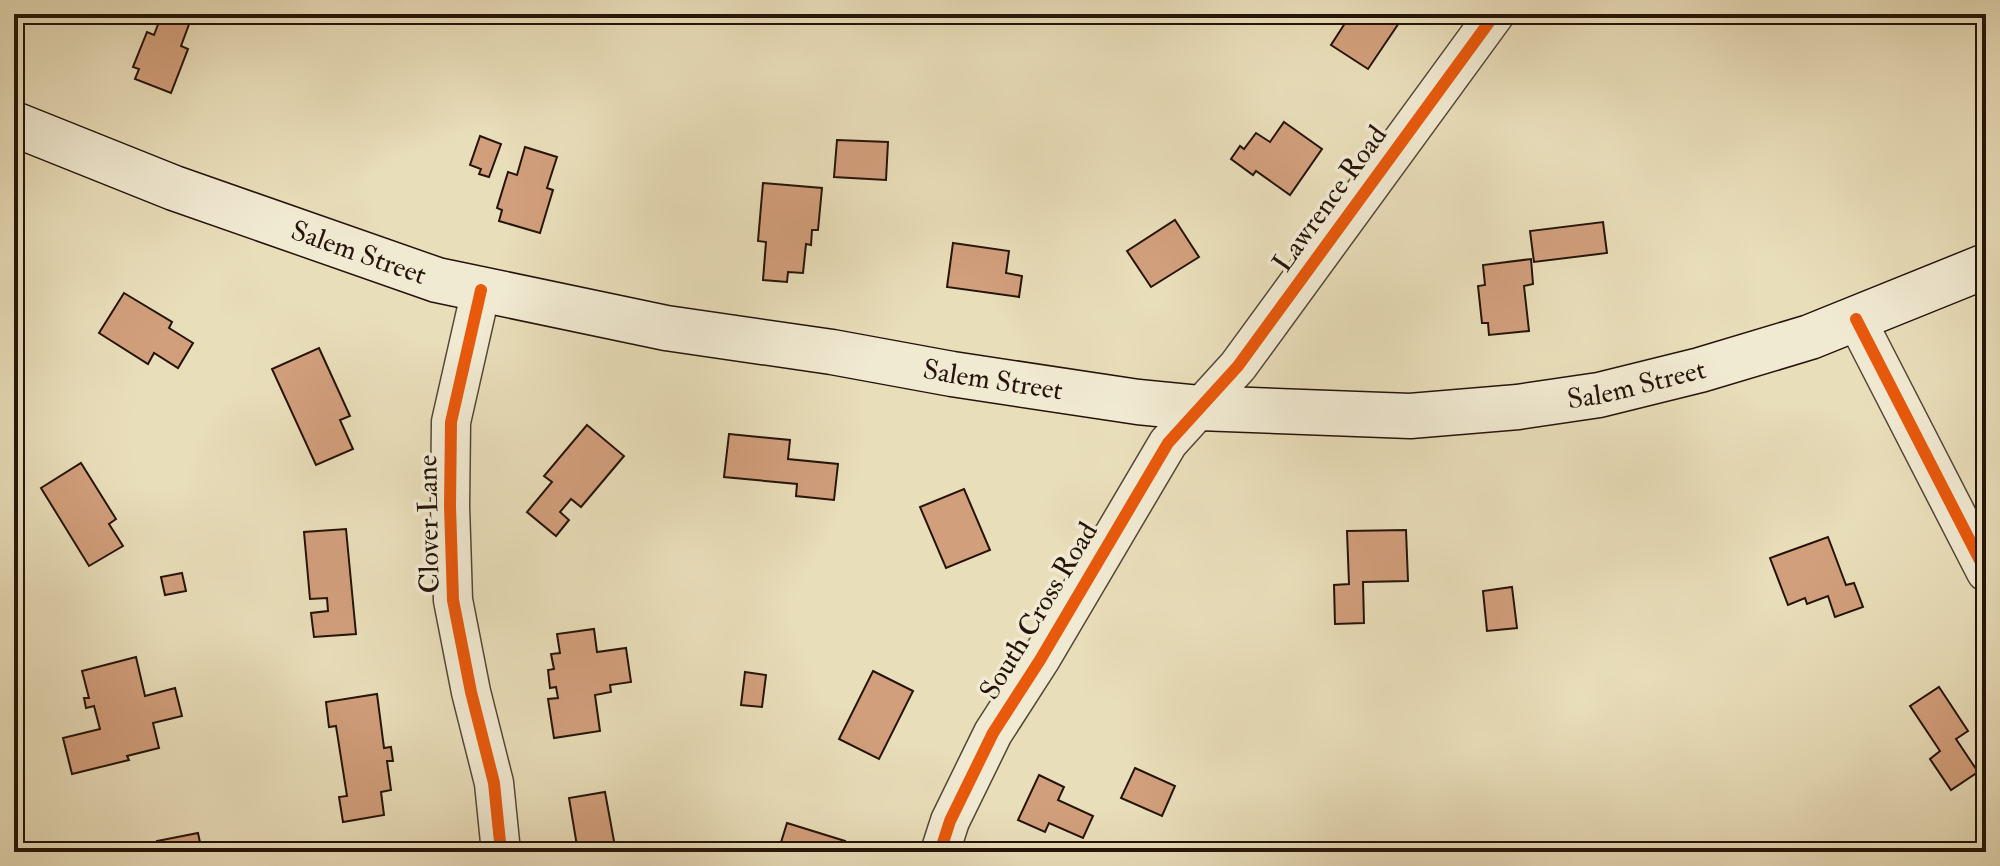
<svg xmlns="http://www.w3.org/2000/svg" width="2000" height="866" viewBox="0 0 2000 866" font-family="'IM FELL Double Pica',serif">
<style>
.building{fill:#d29f7c;stroke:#251409;stroke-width:2}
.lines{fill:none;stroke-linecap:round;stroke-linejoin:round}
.minor-casing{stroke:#564635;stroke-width:41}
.secondary-casing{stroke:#251409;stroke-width:47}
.minor{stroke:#f1ead2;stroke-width:38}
.secondary{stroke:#f1ead2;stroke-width:44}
.cycleway-casing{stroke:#f1ead2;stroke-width:17}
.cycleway{stroke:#e8590c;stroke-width:12}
.labels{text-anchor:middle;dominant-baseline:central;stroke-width:7;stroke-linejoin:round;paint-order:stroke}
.street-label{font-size:28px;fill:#251409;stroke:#f1ead2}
</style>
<rect width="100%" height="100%" fill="#e9deba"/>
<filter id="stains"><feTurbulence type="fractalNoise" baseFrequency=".0025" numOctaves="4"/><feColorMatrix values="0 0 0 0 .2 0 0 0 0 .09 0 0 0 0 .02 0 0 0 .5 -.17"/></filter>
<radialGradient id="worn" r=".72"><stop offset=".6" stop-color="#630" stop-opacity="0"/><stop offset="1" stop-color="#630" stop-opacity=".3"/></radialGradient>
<g class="building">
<path d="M 162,14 L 180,14 L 191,19 L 181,46 L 188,49 L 171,93 L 135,79 L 139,69 L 133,67 L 147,32 L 154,35 Z"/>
<path d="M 1351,14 L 1405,14 L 1368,69 L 1331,45 Z"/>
<path d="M 1284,122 L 1322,149 L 1290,195 L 1256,171 L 1253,175 L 1231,159 L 1240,146 L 1244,149 L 1256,133 L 1270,142 Z"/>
<path d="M 480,136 L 501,144 L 489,177 L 479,174 L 481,169 L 470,165 Z"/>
<path d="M 837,140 L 888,142 L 886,180 L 834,177 Z"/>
<path d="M 525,147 L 557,157 L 547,188 L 553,190 L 540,233 L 499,221 L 502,210 L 497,208 L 508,172 L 517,175 Z"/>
<path d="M 763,183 L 822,188 L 818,230 L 812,230 L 811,245 L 806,244 L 803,273 L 788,272 L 787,282 L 763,280 L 766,242 L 758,241 Z"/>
<path d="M 1175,220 L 1199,257 L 1151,287 L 1127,251 Z"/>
<path d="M 1603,222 L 1607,253 L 1534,262 L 1530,231 Z"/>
<path d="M 953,243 L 1009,251 L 1006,273 L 1022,276 L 1019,297 L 947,287 Z"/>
<path d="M 1531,259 L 1533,284 L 1524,286 L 1529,331 L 1489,335 L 1488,323 L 1482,323 L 1478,286 L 1485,285 L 1483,265 Z"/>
<path d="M 124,293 L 172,322 L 169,328 L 193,343 L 178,368 L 154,353 L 148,364 L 99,333 Z"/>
<path d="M 319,348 L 350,416 L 340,420 L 353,449 L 316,465 L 272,369 Z"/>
<path d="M 587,425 L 624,456 L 581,507 L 571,499 L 560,512 L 569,520 L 556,536 L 527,512 L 552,482 L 544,476 Z"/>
<path d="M 729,434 L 790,440 L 788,459 L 838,464 L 834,500 L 796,496 L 797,484 L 724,477 Z"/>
<path d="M 81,463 L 116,519 L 109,524 L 123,546 L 89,566 L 41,488 Z"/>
<path d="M 964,489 L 990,550 L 946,568 L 920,507 Z"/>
<path d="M 346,529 L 356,634 L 314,637 L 311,613 L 328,611 L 327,598 L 310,599 L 304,532 Z"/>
<path d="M 1406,530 L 1408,581 L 1363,582 L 1364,623 L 1335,624 L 1334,585 L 1349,584 L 1347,531 Z"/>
<path d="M 1828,537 L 1846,585 L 1854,583 L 1863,607 L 1835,617 L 1828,596 L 1807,604 L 1805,598 L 1788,605 L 1770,558 Z"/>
<path d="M 182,573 L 186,591 L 165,595 L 161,577 Z"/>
<path d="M 1512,587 L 1517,628 L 1487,631 L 1483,591 Z"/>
<path d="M 594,629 L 597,652 L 626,648 L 631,682 L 610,685 L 611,692 L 595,695 L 600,731 L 554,738 L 548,699 L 558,698 L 556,687 L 550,688 L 548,670 L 554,669 L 551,654 L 560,653 L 557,634 Z"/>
<path d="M 136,657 L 145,696 L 175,688 L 182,716 L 153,723 L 159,748 L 127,756 L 129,760 L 72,774 L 63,738 L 100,729 L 94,706 L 86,708 L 84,698 L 89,698 L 82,671 Z"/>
<path d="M 873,671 L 913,691 L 879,759 L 839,739 Z"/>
<path d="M 745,672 L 766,675 L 762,707 L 741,705 Z"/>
<path d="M 1939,687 L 1968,731 L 1956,739 L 1978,772 L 1951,790 L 1930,759 L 1940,751 L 1910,706 Z"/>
<path d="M 377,694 L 384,748 L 391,747 L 393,761 L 387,761 L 391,790 L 381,792 L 384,815 L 343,822 L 339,797 L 347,796 L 336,726 L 329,727 L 326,702 Z"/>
<path d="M 1135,768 L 1175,786 L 1162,816 L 1121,798 Z"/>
<path d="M 1039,775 L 1064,787 L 1058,800 L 1093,816 L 1083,838 L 1049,823 L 1045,832 L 1018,820 Z"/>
<path d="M 605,792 L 616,852 L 578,852 L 569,798 Z"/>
<path d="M 787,823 L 845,841 L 841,852 L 778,852 Z"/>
<path d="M 198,833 L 202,852 L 159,852 L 157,841 Z"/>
</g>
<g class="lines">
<defs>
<g id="minor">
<path d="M 481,290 L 451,422 L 450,506 L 453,600 L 471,692 L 494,783 L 501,852"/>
<path d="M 1856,319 L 1986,572"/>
<path d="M 940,852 L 950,821 L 993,733 L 1040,660 L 1168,443 L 1238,366 L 1495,14"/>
</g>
<g id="secondary">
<path id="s1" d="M 14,124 L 174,188 L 437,280 L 666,328 L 832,352 L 952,374 L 1138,402 L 1199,408 L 1410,416 L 1518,407 L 1599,395 L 1700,370 L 1810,337 L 1986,266"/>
</g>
</defs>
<use href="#minor" class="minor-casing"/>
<use href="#secondary" class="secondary-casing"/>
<use href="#minor" class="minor"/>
<use href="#secondary" class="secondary"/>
<defs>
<g id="cycleway">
<path d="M 481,290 L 451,422 L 450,506 L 453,600 L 471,692 L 494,783 L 501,852"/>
<path d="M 1856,319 L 1986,572"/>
<path d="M 940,852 L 950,821 L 993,733 L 1040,660 L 1168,443 L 1238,366 L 1495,14"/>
</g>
</defs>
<use href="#cycleway" class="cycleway-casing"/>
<use href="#cycleway" class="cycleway"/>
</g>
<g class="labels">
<g class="street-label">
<text transform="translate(1330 199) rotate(-54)">Lawrence Road</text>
<text stroke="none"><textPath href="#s1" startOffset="368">Salem Street</textPath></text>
<text stroke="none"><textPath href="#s1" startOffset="1016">Salem Street</textPath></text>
<text stroke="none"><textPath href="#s1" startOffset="1664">Salem Street</textPath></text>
<text transform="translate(429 524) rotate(-91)">Clover Lane</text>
<text transform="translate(1039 611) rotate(-59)">South Cross Road</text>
</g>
</g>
<rect width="2000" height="866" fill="none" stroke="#e9deba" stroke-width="48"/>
<rect x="16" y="16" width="1968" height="834" fill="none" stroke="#251409" stroke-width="4"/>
<rect x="24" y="24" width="1952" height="818" fill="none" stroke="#251409" stroke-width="2"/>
<rect width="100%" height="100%" filter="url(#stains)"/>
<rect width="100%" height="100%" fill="url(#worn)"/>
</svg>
